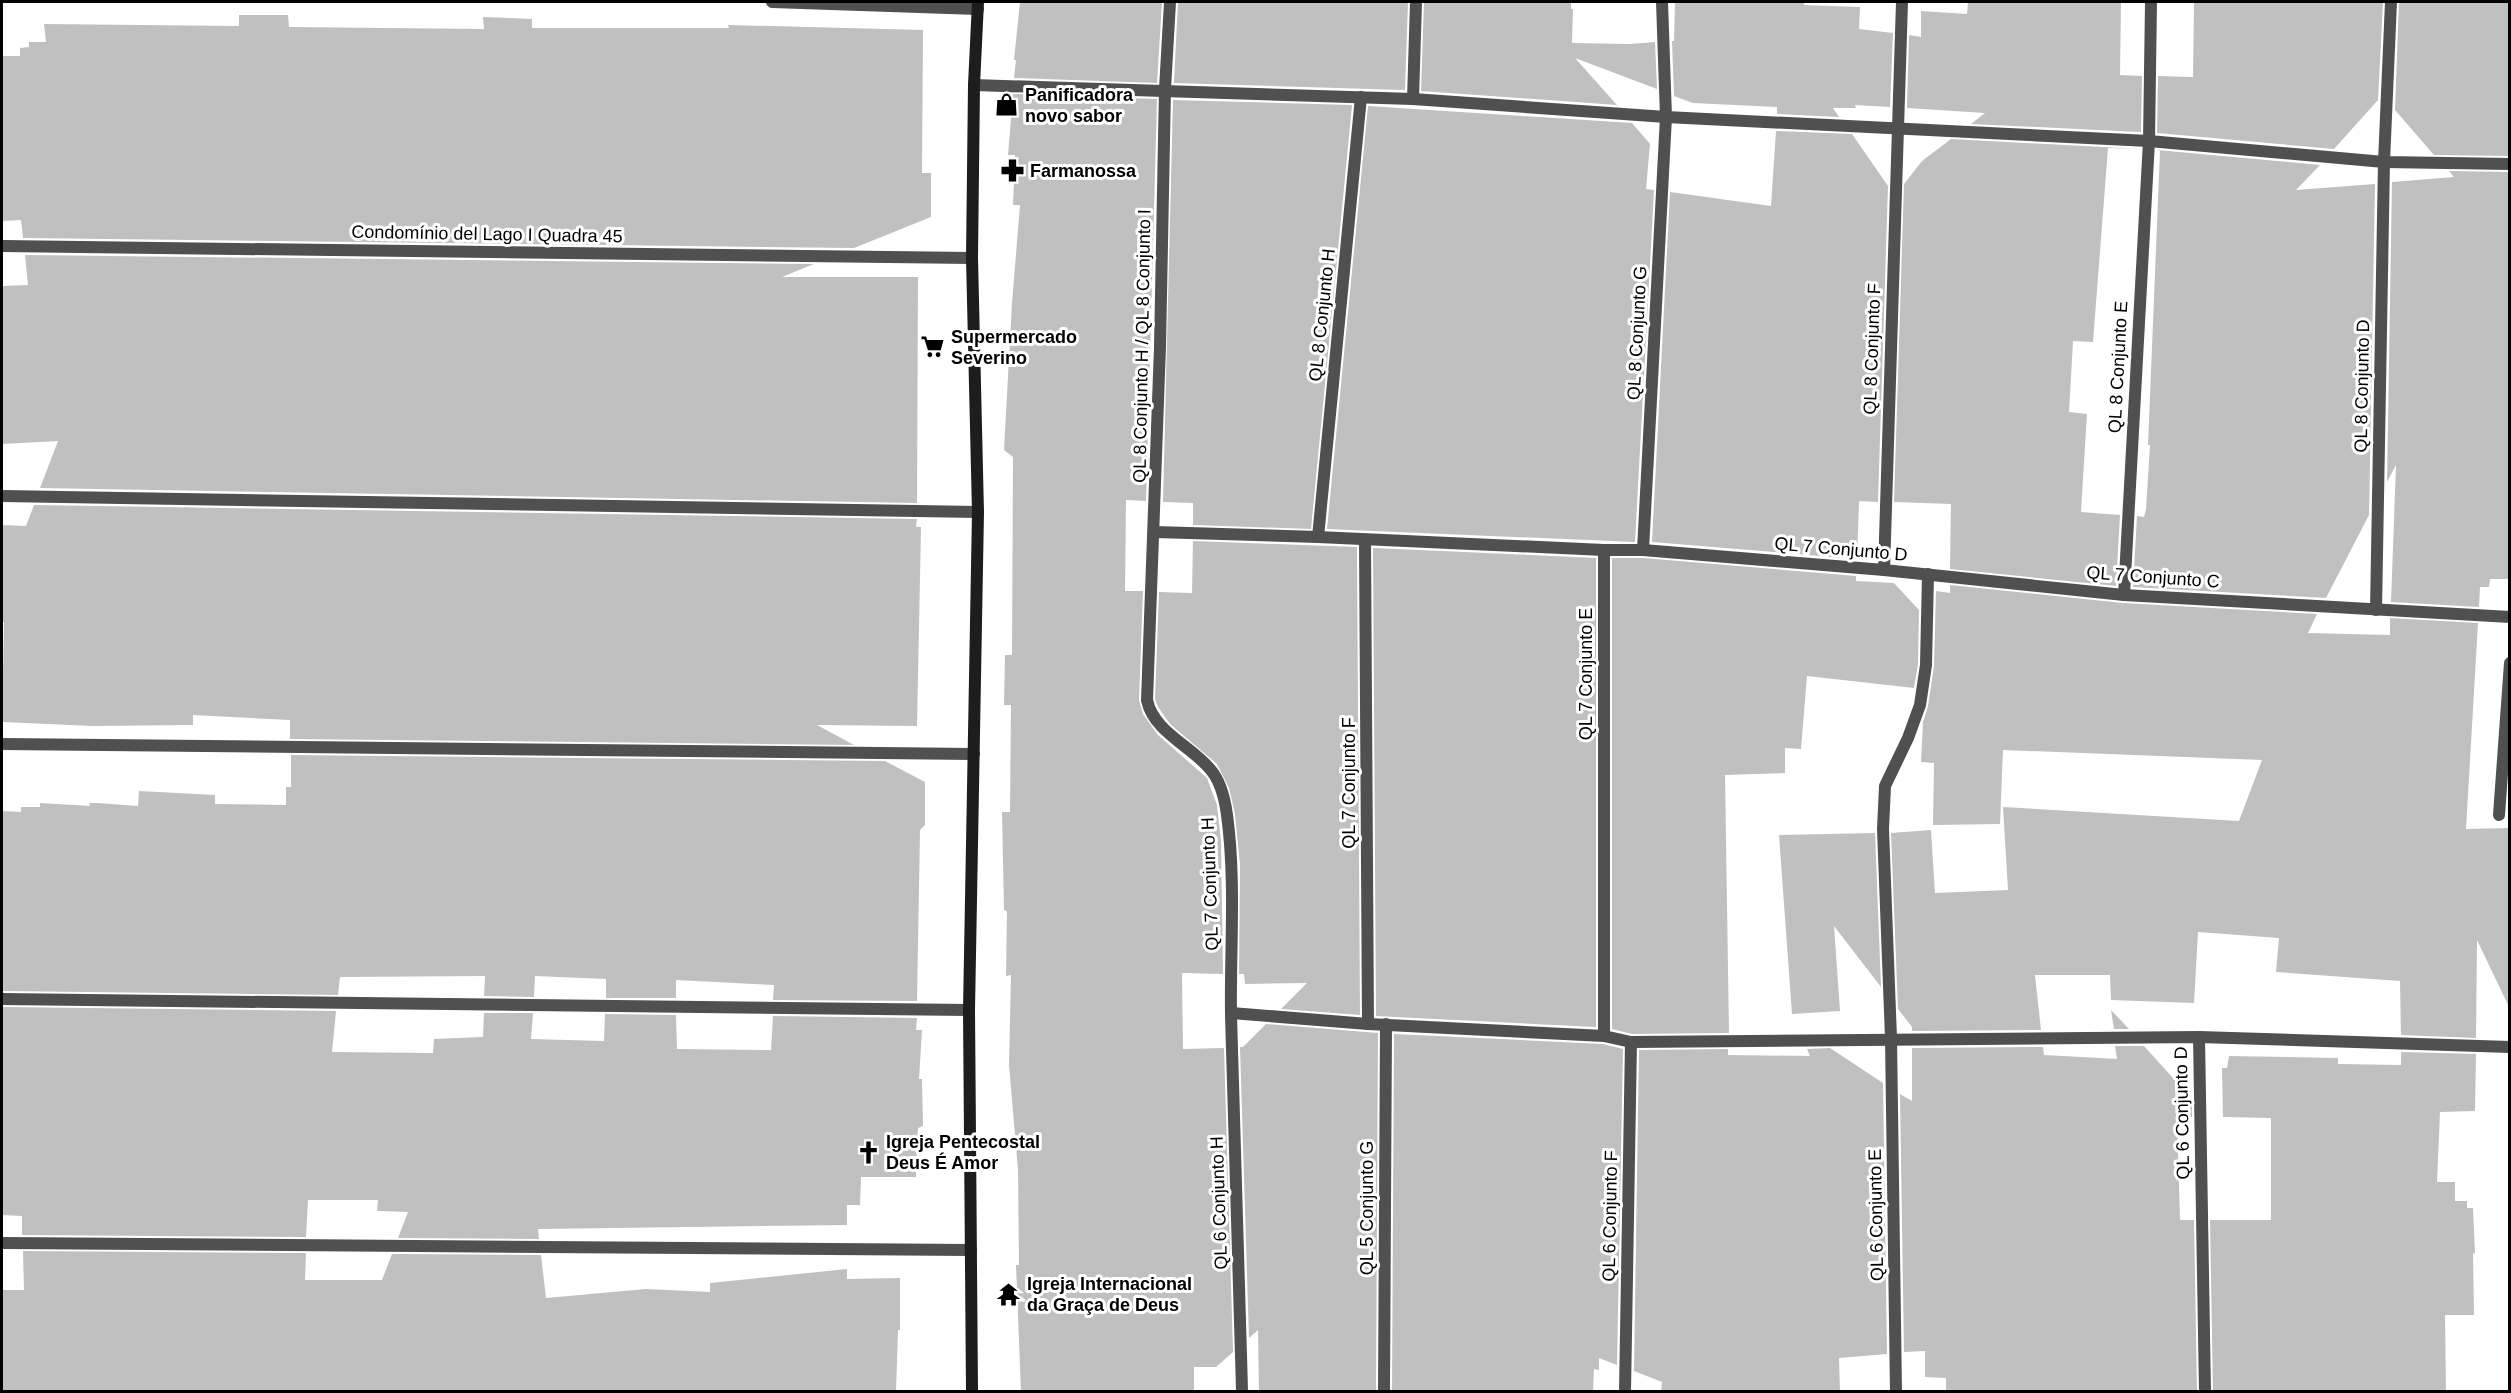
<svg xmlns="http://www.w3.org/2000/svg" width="2511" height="1393" viewBox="0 0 2511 1393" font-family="Arial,sans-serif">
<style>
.building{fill:#c0c0c0}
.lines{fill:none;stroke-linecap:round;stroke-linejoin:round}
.street{stroke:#505050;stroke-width:12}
.secondary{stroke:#1d1d1d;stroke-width:12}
.labels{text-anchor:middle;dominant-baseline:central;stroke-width:6;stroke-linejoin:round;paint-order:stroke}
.poi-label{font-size:18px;font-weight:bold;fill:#000;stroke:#fff;text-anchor:start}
.street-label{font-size:18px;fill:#000;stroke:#fff}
</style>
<rect width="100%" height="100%" fill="#fff"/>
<g class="building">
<path d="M 1020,2 L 1162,2 L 1157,83 L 1014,78 L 1016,60 L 1014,60 Z"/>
<path d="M 1178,2 L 1408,2 L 1405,90 L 1174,83 Z"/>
<path d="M 1424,2 L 1571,2 L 1571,9 L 1573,9 L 1572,43 L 1629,44 L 1655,42 L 1657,89 L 1575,58 L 1617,105 L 1421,91 Z"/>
<path d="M 1675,2 L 1804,2 L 1804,5 L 1860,7 L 1859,29 L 1893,33 L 1890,107 L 1855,105 L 1856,108 L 1833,108 L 1839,117 L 1777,114 L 1777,107 L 1693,103 L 1674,96 L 1672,41 L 1674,41 Z"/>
<path d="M 1968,2 L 2121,2 L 2120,75 L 2142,76 L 2141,132 L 1971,124 L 1985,113 L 1907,108 L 1909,35 L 1921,37 L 1921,11 L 1967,14 Z"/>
<path d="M 2194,2 L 2383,2 L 2378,100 L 2334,149 L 2157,133 L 2158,76 L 2193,77 Z"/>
<path d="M 2399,2 L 2510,2 L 2510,156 L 2434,155 L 2395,110 Z"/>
<path d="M 239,15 L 288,15 L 289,27 L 484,29 L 483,17 L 532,19 L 532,28 L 729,28 L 728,25 L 923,30 L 922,173 L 931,173 L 931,217 L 854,248 L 23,238 L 21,220 L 2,221 L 2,56 L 20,56 L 20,48 L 29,47 L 29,42 L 46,42 L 44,24 L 239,26 Z"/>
<path d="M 1013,94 L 1157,99 L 1146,501 L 1126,500 L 1125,591 L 1143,591 L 1139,700 L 1143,714 L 1158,735 L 1207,778 L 1217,805 L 1221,841 L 1223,974 L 1182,973 L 1183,1049 L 1224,1048 L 1233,1352 L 1216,1367 L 1194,1367 L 1194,1392 L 1021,1392 L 1016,1265 L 1019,1265 L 1018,1170 L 1009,1065 L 1011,975 L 1006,976 L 1007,911 L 1004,910 L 1002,812 L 1010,812 L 1011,705 L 1004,705 L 1005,655 L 1012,655 L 1013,457 L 1004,450 L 1012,303 L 1020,205 L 1013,205 L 1015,155 L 1008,155 Z"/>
<path d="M 1173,100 L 1352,105 L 1311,529 L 1193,525 L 1193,503 L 1163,502 Z"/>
<path d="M 1368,106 L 1632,123 L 1650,144 L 1646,189 L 1654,190 L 1635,542 L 1327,529 Z"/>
<path d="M 1776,131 L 1852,134 L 1888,186 L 1878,502 L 1859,501 L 1857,559 L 1652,542 L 1670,192 L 1771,206 Z"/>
<path d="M 1951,139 L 2140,149 L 2108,148 L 2093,342 L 2073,341 L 2069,412 L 2087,414 L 2081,512 L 2120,515 L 2116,586 L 1950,569 L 1951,504 L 1894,502 L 1904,184 L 1922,161 Z"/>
<path d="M 2157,150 L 2320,165 L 2296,190 L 2375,184 L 2369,515 L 2326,598 L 2133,587 L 2137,516 L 2144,517 L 2146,509 L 2150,445 L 2148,445 L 2160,151 Z"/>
<path d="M 2449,171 L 2510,172 L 2510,579 L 2490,579 L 2489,587 L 2480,587 L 2479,607 L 2391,602 L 2396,465 L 2387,482 L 2392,182 L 2454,177 Z"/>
<path d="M 25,255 L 814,264 L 782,277 L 918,277 L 917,503 L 40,488 L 58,441 L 2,444 L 2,286 L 28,285 Z"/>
<path d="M 34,505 L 917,519 L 916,527 L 921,527 L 917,726 L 817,725 L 854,745 L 290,739 L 290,720 L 193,715 L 193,725 L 93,726 L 2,722 L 4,622 L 2,622 L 2,525 L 26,526 Z"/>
<path d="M 1193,541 L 1357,547 L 1360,1015 L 1281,1009 L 1307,983 L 1245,984 L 1244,974 L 1239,974 L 1240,865 L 1235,814 L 1229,788 L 1217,764 L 1170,724 L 1158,707 L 1155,699 L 1159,592 L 1192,593 Z"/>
<path d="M 1373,548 L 1596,558 L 1596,1027 L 1376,1016 Z"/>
<path d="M 1612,558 L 1643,558 L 1856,576 L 1856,581 L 1894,583 L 1919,610 L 1918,664 L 1914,688 L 1807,676 L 1801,749 L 1785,748 L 1785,773 L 1725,775 L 1729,1033 L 1632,1034 L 1612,1029 Z"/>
<path d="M 1950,585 L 2123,603 L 2317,614 L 2308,633 L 2390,635 L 2390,618 L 2478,623 L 2466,829 L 2510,828 L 2510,1009 L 2477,940 L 2476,1038 L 2401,1035 L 2400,981 L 2276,972 L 2279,938 L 2198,932 L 2194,1003 L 2111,1000 L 2110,975 L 2035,975 L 2041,1030 L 1912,1031 L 1912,1027 L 1898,1009 L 1891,833 L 1931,830 L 1935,893 L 2008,890 L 2003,807 L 2239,821 L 2262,760 L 2003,750 L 2000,824 L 1933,825 L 1934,763 L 1921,762 L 1923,722 L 1928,706 L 1934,666 L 1936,591 L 1950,593 Z"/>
<path d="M 291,755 L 885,761 L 925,782 L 925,825 L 920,830 L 917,1001 L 773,1000 L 774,985 L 676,980 L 676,998 L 606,998 L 606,979 L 535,976 L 534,997 L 484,996 L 485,976 L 340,977 L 338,995 L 2,991 L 2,811 L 21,812 L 21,807 L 40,807 L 40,803 L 90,806 L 89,803 L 98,803 L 138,806 L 139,791 L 215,795 L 215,804 L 286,805 L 286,787 L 291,787 Z"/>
<path d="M 1875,833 L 1881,987 L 1834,926 L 1840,1011 L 1792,1014 L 1779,835 Z"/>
<path d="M 2,1007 L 336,1011 L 332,1052 L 433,1053 L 434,1039 L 483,1037 L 484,1013 L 533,1013 L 531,1039 L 604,1041 L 605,1014 L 676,1015 L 677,1049 L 771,1050 L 773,1016 L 917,1018 L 916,1030 L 922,1030 L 919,1079 L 922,1079 L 923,1126 L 918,1128 L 916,1177 L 861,1177 L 860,1205 L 847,1205 L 847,1225 L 538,1229 L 539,1239 L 398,1238 L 408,1212 L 377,1211 L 378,1200 L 308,1200 L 306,1237 L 22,1235 L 22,1216 L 2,1215 Z"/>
<path d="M 2111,1010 L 2129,1029 L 2114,1029 Z"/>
<path d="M 1266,1024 L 1378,1033 L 1376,1392 L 1259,1392 L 1258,1330 L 1249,1338 L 1240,1047 L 1243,1047 Z"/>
<path d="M 1394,1034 L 1603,1044 L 1623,1049 L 1617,1365 L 1599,1358 L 1599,1370 L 1594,1369 L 1593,1392 L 1392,1392 Z"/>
<path d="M 2115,1046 L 2144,1046 L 2192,1099 L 2192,1117 L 2177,1116 L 2180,1220 L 2194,1220 L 2197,1392 L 1946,1392 L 1946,1378 L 1925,1377 L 1925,1351 L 1904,1352 L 1900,1094 L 1912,1101 L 1912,1048 L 2043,1047 L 2044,1055 L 2117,1059 Z"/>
<path d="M 1830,1048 L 1883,1083 L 1887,1354 L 1839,1358 L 1840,1392 L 1661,1392 L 1662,1382 L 1634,1371 L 1639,1050 L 1728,1049 L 1728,1055 L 1810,1056 L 1807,1049 Z"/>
<path d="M 2401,1052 L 2476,1054 L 2475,1111 L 2440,1112 L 2437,1182 L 2455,1182 L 2455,1201 L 2467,1201 L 2467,1208 L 2473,1208 L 2475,1254 L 2473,1253 L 2474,1315 L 2445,1315 L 2446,1392 L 2213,1392 L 2210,1220 L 2271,1220 L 2271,1118 L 2223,1117 L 2222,1068 L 2227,1068 L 2229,1056 L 2338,1058 L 2338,1064 L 2401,1065 Z"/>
<path d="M 23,1251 L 306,1253 L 305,1280 L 382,1280 L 392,1254 L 541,1255 L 546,1298 L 646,1289 L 710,1292 L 710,1283 L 847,1269 L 847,1279 L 900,1278 L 900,1330 L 898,1330 L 896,1392 L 2,1392 L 2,1290 L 24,1290 Z"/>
</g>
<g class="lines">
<g class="street">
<path d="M 772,2 L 978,9"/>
<path d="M 1170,2 L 1165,89 L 1160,347 L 1147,700 C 1153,731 1191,746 1210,769 C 1220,780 1225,800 1227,815 C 1236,881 1230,949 1231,1015 C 1234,1140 1239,1266 1242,1392"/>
<path d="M 974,85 L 1413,99 L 1666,117 L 2149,141 L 2384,162 L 2510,164"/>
<path d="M 1413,99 L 1416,2"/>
<path d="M 2,246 L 972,258"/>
<path d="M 2,496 L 978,512"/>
<path d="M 1155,532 L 1318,537 L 1604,550 L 1643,550 L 1884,570 L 2124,595 L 2510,617"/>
<path d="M 1318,537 L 1361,97"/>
<path d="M 1365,541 L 1368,1024"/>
<path d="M 1643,550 L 1666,117 L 1662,2"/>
<path d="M 1884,570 L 1902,2"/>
<path d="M 2124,595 L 2149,141 L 2151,2"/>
<path d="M 2376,610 L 2384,162 L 2391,2"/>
<path d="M 2,744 L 974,754"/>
<path d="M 2499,815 L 2510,663"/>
<path d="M 2,999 L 969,1010"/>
<path d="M 1231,1013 L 1368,1024 L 1604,1036 L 1631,1042 L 2199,1037 L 2510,1047"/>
<path d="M 1604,1036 L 1604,550"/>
<path d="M 2199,1037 L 2205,1392"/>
<path d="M 2,1243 L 971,1250"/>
<path d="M 1384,1392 L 1386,1024"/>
<path d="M 1625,1392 L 1631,1042"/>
<path d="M 1896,1392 L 1891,1038 L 1883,829 L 1885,786 L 1908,738 L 1920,705 L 1926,665 L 1928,574"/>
</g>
<path class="secondary" d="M 972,1392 L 969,1010 L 978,512 L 972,258 L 974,85 L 978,2"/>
</g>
<defs>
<symbol id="shop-bare" viewBox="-9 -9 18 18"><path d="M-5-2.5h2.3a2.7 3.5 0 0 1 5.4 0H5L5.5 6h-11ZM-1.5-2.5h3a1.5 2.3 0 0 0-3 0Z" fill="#000" stroke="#fff" stroke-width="2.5" paint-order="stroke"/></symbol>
<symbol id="pharmacy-bare" viewBox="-9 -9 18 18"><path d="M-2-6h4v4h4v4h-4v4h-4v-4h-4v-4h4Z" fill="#000" stroke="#fff" stroke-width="2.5" paint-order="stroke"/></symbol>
<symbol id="supermarket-bare" viewBox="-9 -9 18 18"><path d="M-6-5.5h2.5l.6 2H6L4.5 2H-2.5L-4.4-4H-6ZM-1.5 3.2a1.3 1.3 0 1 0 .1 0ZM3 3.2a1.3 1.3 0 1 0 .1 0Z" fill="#000" stroke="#fff" stroke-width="2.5" paint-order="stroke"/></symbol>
<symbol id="church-bare" viewBox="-9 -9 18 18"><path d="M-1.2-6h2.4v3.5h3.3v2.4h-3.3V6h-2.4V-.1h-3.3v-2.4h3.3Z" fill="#000" stroke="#fff" stroke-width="2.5" paint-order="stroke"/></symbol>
<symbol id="temple-bare" viewBox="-9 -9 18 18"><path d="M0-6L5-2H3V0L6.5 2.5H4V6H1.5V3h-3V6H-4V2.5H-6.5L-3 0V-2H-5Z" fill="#000" stroke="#fff" stroke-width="2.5" paint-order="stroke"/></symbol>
</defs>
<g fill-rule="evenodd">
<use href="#shop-bare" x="990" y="88" width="33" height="33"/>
<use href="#pharmacy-bare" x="996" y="154" width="33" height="33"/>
<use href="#supermarket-bare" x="916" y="330" width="33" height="33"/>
<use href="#church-bare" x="852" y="1136" width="33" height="33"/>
<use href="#temple-bare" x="992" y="1278" width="33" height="33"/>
</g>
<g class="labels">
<g class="poi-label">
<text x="1025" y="95">Panificadora<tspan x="1025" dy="21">novo sabor</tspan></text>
<text x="1030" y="171">Farmanossa</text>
<text x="951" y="337">Supermercado<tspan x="951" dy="21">Severino</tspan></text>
<text x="886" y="1142">Igreja Pentecostal<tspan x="886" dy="21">Deus É Amor</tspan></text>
<text x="1027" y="1284">Igreja Internacional<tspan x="1027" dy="21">da Graça de Deus</tspan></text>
</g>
<g class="street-label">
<text transform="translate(487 234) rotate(1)">Condomínio del Lago I Quadra 45</text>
<text transform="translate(1322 315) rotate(-84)">QL 8 Conjunto H</text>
<text transform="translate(1637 333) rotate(-87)">QL 8 Conjunto G</text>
<text transform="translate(1142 346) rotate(-89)">QL 8 Conjunto H / QL 8 Conjunto I</text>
<text transform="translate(1872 349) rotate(-88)">QL 8 Conjunto F</text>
<text transform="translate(2118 367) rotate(-87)">QL 8 Conjunto E</text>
<text transform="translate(2362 386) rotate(-89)">QL 8 Conjunto D</text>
<text transform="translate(1841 549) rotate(5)">QL 7 Conjunto D</text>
<text transform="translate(2153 577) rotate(4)">QL 7 Conjunto C</text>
<text transform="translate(1586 674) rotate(-90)">QL 7 Conjunto E</text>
<text transform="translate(1349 783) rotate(-90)">QL 7 Conjunto F</text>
<text transform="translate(1210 884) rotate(-92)">QL 7 Conjunto H</text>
<text transform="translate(2182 1113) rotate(-91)">QL 6 Conjunto D</text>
<text transform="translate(1219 1203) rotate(-92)">QL 6 Conjunto H</text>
<text transform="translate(1367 1208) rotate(-90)">QL 5 Conjunto G</text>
<text transform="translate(1876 1215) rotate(-91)">QL 6 Conjunto E</text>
<text transform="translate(1610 1216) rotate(-89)">QL 6 Conjunto F</text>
</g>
</g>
<rect width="2511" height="1393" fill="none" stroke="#000000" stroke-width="6"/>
</svg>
